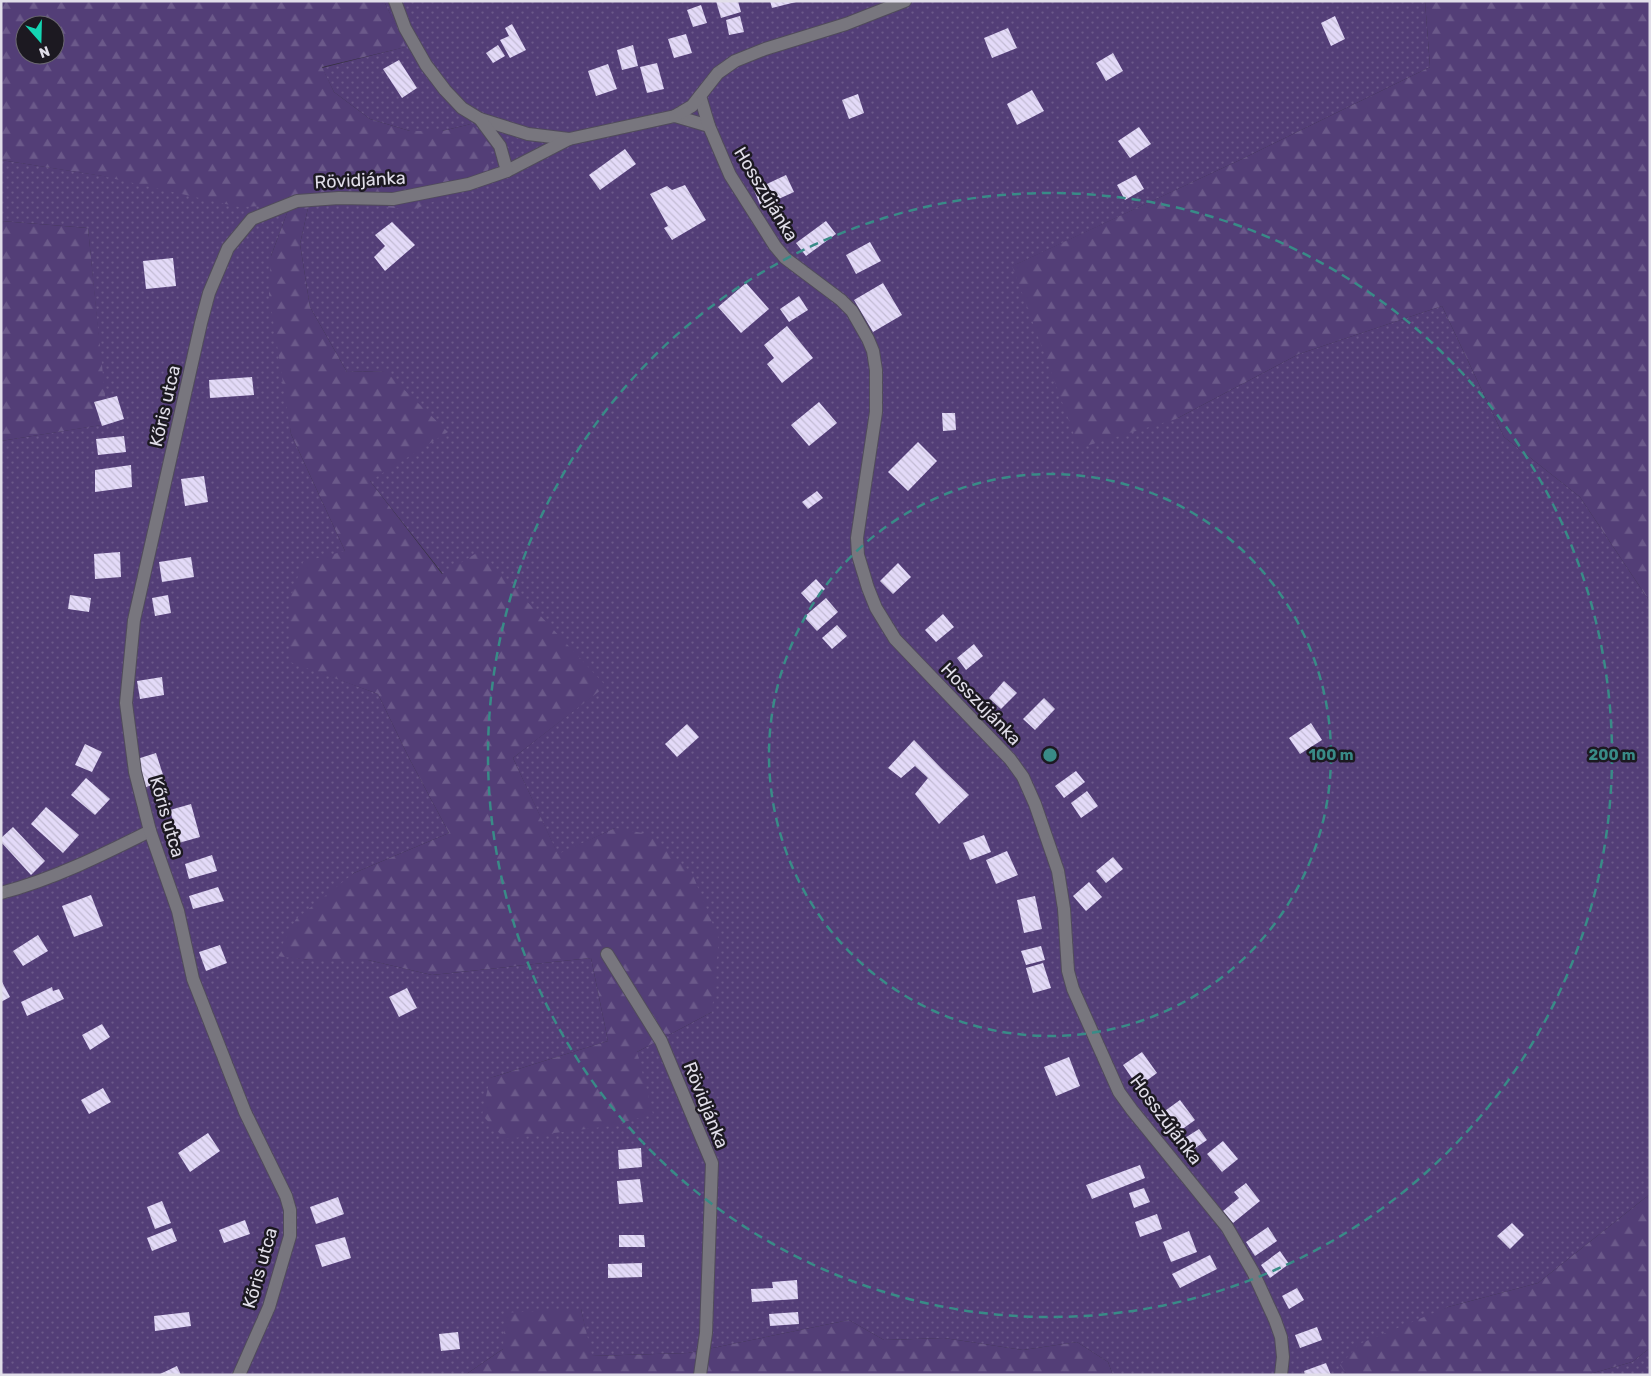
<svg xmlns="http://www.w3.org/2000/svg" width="1651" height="1376" viewBox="0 0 1651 1376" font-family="Rubik,sans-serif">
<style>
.green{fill:url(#green-dots)}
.forest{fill:url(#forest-firs);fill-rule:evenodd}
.building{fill:url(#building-back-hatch)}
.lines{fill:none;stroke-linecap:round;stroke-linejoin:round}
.minor-casing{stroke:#514c5b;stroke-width:14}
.minor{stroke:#78767e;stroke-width:12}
.ring{fill:none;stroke:#398b87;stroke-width:2.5;stroke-dasharray:9 6}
.labels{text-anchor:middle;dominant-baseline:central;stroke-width:5;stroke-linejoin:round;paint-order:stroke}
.street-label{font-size:18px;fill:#e1dee9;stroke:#1c1921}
.centre{fill:#398b87;stroke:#1c1921;stroke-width:2.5}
.ring-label{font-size:15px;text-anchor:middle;font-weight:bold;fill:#398b87;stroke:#1c1921;stroke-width:5;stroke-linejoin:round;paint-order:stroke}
</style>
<defs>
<pattern id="green-dots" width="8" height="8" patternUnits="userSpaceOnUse" patternTransform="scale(1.25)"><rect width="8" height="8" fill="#533e77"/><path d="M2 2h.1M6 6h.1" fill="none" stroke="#6b598a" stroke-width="1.8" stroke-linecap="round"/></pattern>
<pattern id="forest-firs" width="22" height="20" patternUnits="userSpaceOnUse" patternTransform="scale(1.25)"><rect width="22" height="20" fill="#533e77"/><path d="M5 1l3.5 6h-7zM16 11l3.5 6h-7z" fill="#6b598a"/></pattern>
<pattern id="building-back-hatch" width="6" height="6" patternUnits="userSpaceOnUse" patternTransform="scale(1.25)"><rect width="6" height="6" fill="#e3daf8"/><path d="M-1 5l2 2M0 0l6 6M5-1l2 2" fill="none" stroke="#c3bcd4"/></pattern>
</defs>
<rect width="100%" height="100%" fill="#353040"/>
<g class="green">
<path d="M 384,1 L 1425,1 L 1430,67 L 1242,159 L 1013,266 L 1176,419 L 1299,354 L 1442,306 L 1504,437 L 1580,497 L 1650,602 L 1650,1194 L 1538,1283 L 1448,1307 L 1341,1365 L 1347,1375 L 1113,1375 L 1108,1362 L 1077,1342 L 1023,1350 L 944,1338 L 884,1340 L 849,1320 L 688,1353 L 591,1356 L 581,1309 L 503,1349 L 465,1375 L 1,1375 L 1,441 L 107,424 L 88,228 L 1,221 L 1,160 L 290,205 L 271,256 L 291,434 L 345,551 L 290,661 L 378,694 L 409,758 L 449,833 L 354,873 L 277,955 L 309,960 L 368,960 L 432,975 L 591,958 L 608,1041 L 490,1078 L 637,1052 L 712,1012 L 615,828 L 558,855 L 513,758 L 605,686 L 443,574 L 370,481 L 385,371 L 347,372 L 310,307 L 300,244 L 310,199 L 471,124 L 442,131 L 410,131 L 370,119 L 334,92 L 322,68 L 405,47 Z"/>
<path d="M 1650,1348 L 1650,1375 L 1586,1375 L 1632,1362 Z"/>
</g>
<g class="forest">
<path d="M 1,1 L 384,1 L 406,47 L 322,67 L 334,92 L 370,119 L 410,131 L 442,131 L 471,124 L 491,146 L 487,181 L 412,210 L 310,199 L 300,244 L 310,307 L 347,372 L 385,371 L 448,432 L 370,481 L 442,574 L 480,551 L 606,686 L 513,758 L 558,854 L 615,828 L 648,834 L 692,873 L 719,939 L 712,1012 L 637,1052 L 653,1114 L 610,1126 L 505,1139 L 482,1115 L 490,1078 L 608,1041 L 591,958 L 432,975 L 368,960 L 309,960 L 276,956 L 296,919 L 354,873 L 449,833 L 409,758 L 378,694 L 290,662 L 290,599 L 303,562 L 345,551 L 291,434 L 269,294 L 271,256 L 290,205 L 239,207 L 102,176 L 1,160 ZM 25,25 L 55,25 L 55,55 L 25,55 Z"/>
<path d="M 1425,1 L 1650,1 L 1650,602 L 1580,497 L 1504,437 L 1442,306 L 1299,354 L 1176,419 L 1079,448 L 1012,266 L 1242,159 L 1430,67 Z"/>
<path d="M 1,221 L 88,228 L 108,424 L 1,441 Z"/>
<path d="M 1650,1194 L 1650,1348 L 1632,1362 L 1586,1375 L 1347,1375 L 1340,1365 L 1359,1344 L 1448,1307 L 1538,1283 Z"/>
<path d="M 581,1309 L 592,1356 L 688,1353 L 849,1320 L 884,1340 L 944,1338 L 1023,1350 L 1077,1342 L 1108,1362 L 1113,1375 L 465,1375 L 503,1349 L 505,1313 Z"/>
</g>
<g class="building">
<path d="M 716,1 L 738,1 L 741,12 L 721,18 Z"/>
<path d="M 770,1 L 796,1 L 796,2 L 772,8 Z"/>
<path d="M 701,5 L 707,23 L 693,27 L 687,10 Z"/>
<path d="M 740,16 L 744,32 L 729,35 L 726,20 Z"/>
<path d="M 1335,16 L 1345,39 L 1331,46 L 1321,23 Z"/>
<path d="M 512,24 L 526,50 L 510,58 L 500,40 L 509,36 L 505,28 Z"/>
<path d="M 1008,28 L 1017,48 L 992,58 L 984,38 Z"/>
<path d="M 686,34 L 692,53 L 674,58 L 668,39 Z"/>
<path d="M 498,45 L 505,56 L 493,63 L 486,53 Z"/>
<path d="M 633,45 L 638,66 L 622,70 L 617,50 Z"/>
<path d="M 1113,53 L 1123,71 L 1106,81 L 1096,63 Z"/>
<path d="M 399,60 L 417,88 L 402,98 L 383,69 Z"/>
<path d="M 657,63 L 664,89 L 647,93 L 640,67 Z"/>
<path d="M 608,64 L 617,89 L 596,96 L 588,71 Z"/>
<path d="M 1032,90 L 1044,111 L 1017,125 L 1007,104 Z"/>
<path d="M 858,94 L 864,113 L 849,119 L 842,100 Z"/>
<path d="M 1139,127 L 1151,144 L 1130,158 L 1118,141 Z"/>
<path d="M 625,149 L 636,164 L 600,190 L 589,175 Z"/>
<path d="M 786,175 L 794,192 L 761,207 L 754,190 Z"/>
<path d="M 1136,175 L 1144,189 L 1125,200 L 1117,185 Z"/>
<path d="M 685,185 L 706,220 L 672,240 L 664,228 L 668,226 L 650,194 L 667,186 L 672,190 Z"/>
<path d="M 826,221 L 836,234 L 806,256 L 796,243 Z"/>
<path d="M 392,222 L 415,245 L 385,271 L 374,257 L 385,246 L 375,235 Z"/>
<path d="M 870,242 L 881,261 L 856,274 L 846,255 Z"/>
<path d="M 173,258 L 176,286 L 146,289 L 143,261 Z"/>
<path d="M 746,283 L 769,309 L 741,333 L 718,307 Z"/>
<path d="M 883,283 L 902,315 L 873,332 L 854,300 Z"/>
<path d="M 799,296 L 808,310 L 789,322 L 780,309 Z"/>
<path d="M 787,326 L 813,358 L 782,383 L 767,364 L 774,358 L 764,345 Z"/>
<path d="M 252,377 L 254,395 L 210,398 L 209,380 Z"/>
<path d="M 117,396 L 124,419 L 102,426 L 94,402 Z"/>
<path d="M 819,402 L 837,423 L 809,446 L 791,425 Z"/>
<path d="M 942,413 L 955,413 L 956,430 L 943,431 Z"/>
<path d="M 124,436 L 126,452 L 98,455 L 96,439 Z"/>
<path d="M 918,442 L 937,461 L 908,491 L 888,472 Z"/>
<path d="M 131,465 L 132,487 L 95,492 L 95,470 Z"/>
<path d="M 204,476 L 208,502 L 185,506 L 181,479 Z"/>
<path d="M 817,491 L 823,498 L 808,509 L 802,502 Z"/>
<path d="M 120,552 L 121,577 L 95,579 L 94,554 Z"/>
<path d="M 191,557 L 194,577 L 162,582 L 159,562 Z"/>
<path d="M 898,563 L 911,577 L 893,594 L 880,581 Z"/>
<path d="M 816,579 L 825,589 L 810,603 L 801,593 Z"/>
<path d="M 70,595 L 91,598 L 89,612 L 68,609 Z"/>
<path d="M 168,595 L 171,613 L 155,616 L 152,598 Z"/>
<path d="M 826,598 L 838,612 L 817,631 L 804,617 Z"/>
<path d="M 943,614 L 954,627 L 936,642 L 925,630 Z"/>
<path d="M 837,625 L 847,636 L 832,649 L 822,638 Z"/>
<path d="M 974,644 L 983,656 L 966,670 L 957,658 Z"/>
<path d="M 162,677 L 164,695 L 140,699 L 137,681 Z"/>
<path d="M 1004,681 L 1017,693 L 1001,709 L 989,698 Z"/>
<path d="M 1044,698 L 1055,709 L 1035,730 L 1023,719 Z"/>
<path d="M 1311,723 L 1322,740 L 1300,754 L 1289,738 Z"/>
<path d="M 687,724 L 699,737 L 677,757 L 665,744 Z"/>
<path d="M 914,740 L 941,768 L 969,795 L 939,824 L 915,794 L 928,778 L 915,766 L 901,778 L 888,768 Z"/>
<path d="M 85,744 L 102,752 L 92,772 L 75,765 Z"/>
<path d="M 156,753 L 165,781 L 146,787 L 137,759 Z"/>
<path d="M 1076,771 L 1085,782 L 1064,798 L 1055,786 Z"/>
<path d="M 86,778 L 110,799 L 95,815 L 71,795 Z"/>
<path d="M 1087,791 L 1098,806 L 1081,818 L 1071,803 Z"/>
<path d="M 191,804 L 200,837 L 175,844 L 172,833 L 176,832 L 170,810 Z"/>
<path d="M 46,807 L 79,835 L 63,853 L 31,824 Z"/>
<path d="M 13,827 L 45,861 L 31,875 L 1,842 L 1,838 Z"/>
<path d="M 984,835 L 991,852 L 970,860 L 963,843 Z"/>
<path d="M 1007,851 L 1018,875 L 996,884 L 986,860 Z"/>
<path d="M 212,855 L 217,871 L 189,879 L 185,864 Z"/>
<path d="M 1113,857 L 1123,869 L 1106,883 L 1096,871 Z"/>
<path d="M 1089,882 L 1102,897 L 1086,911 L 1073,896 Z"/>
<path d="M 218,887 L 224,901 L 193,909 L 189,896 Z"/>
<path d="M 91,895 L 103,926 L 74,937 L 62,906 Z"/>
<path d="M 1035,896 L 1042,929 L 1024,933 L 1017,900 Z"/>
<path d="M 38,935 L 48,951 L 23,966 L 13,951 Z"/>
<path d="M 220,945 L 227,963 L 206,971 L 199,952 Z"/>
<path d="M 1041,946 L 1045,960 L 1026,965 L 1021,951 Z"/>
<path d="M 1043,963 L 1051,988 L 1033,993 L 1026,968 Z"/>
<path d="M 1,980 L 10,997 L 1,1002 Z"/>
<path d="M 52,987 L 53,991 L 59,989 L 64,999 L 27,1016 L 21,1002 Z"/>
<path d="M 407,988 L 417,1008 L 399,1017 L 389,997 Z"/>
<path d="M 102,1024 L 110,1037 L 90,1050 L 82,1035 Z"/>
<path d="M 1142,1052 L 1157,1073 L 1138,1087 L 1123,1065 Z"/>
<path d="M 1069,1057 L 1080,1086 L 1056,1096 L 1044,1067 Z"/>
<path d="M 103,1088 L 111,1102 L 89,1114 L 81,1100 Z"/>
<path d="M 1180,1100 L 1195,1120 L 1177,1133 L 1162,1113 Z"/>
<path d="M 1199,1129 L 1207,1140 L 1185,1155 L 1177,1143 Z"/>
<path d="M 208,1133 L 220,1151 L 190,1172 L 178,1153 Z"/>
<path d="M 1223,1141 L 1238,1159 L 1222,1172 L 1207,1154 Z"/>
<path d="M 641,1148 L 642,1167 L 619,1169 L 618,1150 Z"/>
<path d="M 1140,1165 L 1145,1178 L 1092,1199 L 1086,1185 Z"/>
<path d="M 640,1179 L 643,1202 L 619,1204 L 617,1181 Z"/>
<path d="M 1246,1183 L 1260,1201 L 1233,1223 L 1223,1211 L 1239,1198 L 1234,1192 Z"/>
<path d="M 1144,1188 L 1150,1202 L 1134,1208 L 1129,1193 Z"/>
<path d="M 338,1197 L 344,1214 L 316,1224 L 310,1207 Z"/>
<path d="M 162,1201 L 171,1223 L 155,1229 L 147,1207 Z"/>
<path d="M 1157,1214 L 1162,1229 L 1140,1237 L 1135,1222 Z"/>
<path d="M 245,1220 L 250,1234 L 224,1243 L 219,1230 Z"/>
<path d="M 1512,1223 L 1524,1235 L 1510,1249 L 1497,1236 Z"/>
<path d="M 1268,1227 L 1277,1241 L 1255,1256 L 1246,1242 Z"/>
<path d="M 172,1228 L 177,1241 L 152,1251 L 147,1238 Z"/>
<path d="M 1189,1231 L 1197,1252 L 1171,1262 L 1163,1242 Z"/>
<path d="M 619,1235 L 644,1235 L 645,1247 L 619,1247 Z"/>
<path d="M 345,1237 L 351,1258 L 322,1267 L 315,1245 Z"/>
<path d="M 1280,1251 L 1289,1264 L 1270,1278 L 1261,1265 Z"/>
<path d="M 1210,1255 L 1217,1269 L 1180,1288 L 1172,1274 Z"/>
<path d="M 642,1263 L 642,1277 L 608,1278 L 608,1264 Z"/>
<path d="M 797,1280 L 798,1299 L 752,1302 L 751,1289 L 773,1288 L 772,1282 Z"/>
<path d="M 1297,1288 L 1304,1300 L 1289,1309 L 1282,1296 Z"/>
<path d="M 189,1312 L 191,1326 L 155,1331 L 154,1316 Z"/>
<path d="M 798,1312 L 799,1324 L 770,1326 L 769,1314 Z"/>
<path d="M 1317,1327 L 1322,1340 L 1300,1348 L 1295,1335 Z"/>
<path d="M 458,1332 L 460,1349 L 441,1351 L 439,1334 Z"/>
<path d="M 1326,1363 L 1331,1375 L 1305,1375 L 1304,1371 Z"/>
<path d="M 177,1366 L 181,1375 L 158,1375 Z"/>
</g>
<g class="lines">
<defs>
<g id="minor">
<path d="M 395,1 L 405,28 L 426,65 L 445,90 L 462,108 L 480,119 L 528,134 L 569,139 L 675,116 L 709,126"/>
<path d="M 700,96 L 709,126 L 730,175 L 775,246 L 785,258 L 841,300 L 852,311 L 868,339 L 873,351 L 876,370 L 876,412 L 857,538 L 858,555 L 868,588 L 876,608 L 895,639 L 1010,759 L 1023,777 L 1035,804 L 1058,871 L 1064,909 L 1068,971 L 1073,989 L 1119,1092 L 1132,1110 L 1227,1227 L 1253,1272 L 1275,1320 L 1281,1337 L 1283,1357 L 1281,1375"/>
<path d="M 675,116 L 692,106 L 718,73 L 735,61 L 765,49 L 846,24 L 905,1"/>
<path d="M 507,171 L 569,139"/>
<path d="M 1,893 C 54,879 102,855 150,831"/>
<path d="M 607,954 L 661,1041 L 712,1163 L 706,1333 L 700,1375"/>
<path d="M 239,1375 L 269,1307 L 290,1236 L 290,1210 L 286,1196 L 245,1112 L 193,979 L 178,911 L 150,831 L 135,772 L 126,703 L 134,620 L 201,323 L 209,293 L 228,248 L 252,219 L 297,201 L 339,198 L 393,199 L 469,184 L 507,171 L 500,146 L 480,119"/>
</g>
</defs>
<use href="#minor" class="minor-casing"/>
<use href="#minor" class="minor"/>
</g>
<g class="ring">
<circle cx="1050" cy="755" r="281"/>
<circle cx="1050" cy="755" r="562"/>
</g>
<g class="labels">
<g class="street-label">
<text transform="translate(360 180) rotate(-3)">Rövidjánka</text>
<text transform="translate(766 194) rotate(59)">Hosszújánka</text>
<text transform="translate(165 406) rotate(-77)">Kőris utca</text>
<text transform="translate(981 704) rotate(46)">Hosszújánka</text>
<text transform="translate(167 817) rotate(74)">Kőris utca</text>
<text transform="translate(706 1105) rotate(68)">Rövidjánka</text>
<text transform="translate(1166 1120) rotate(53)">Hosszújánka</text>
<text transform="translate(260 1268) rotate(-74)">Kőris utca</text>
</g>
</g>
<circle cx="1050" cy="755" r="8" class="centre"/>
<g class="ring-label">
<text x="1331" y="760">100 m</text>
<text x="1612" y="760">200 m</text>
</g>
<rect width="1651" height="1376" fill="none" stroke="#e1dee9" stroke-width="5"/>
<g transform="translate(40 40) rotate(160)"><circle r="24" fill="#1c1921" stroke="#6b6871"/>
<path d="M0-4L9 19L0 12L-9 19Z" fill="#14d5b3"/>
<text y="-8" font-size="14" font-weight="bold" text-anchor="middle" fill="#e1dee9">N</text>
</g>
</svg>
